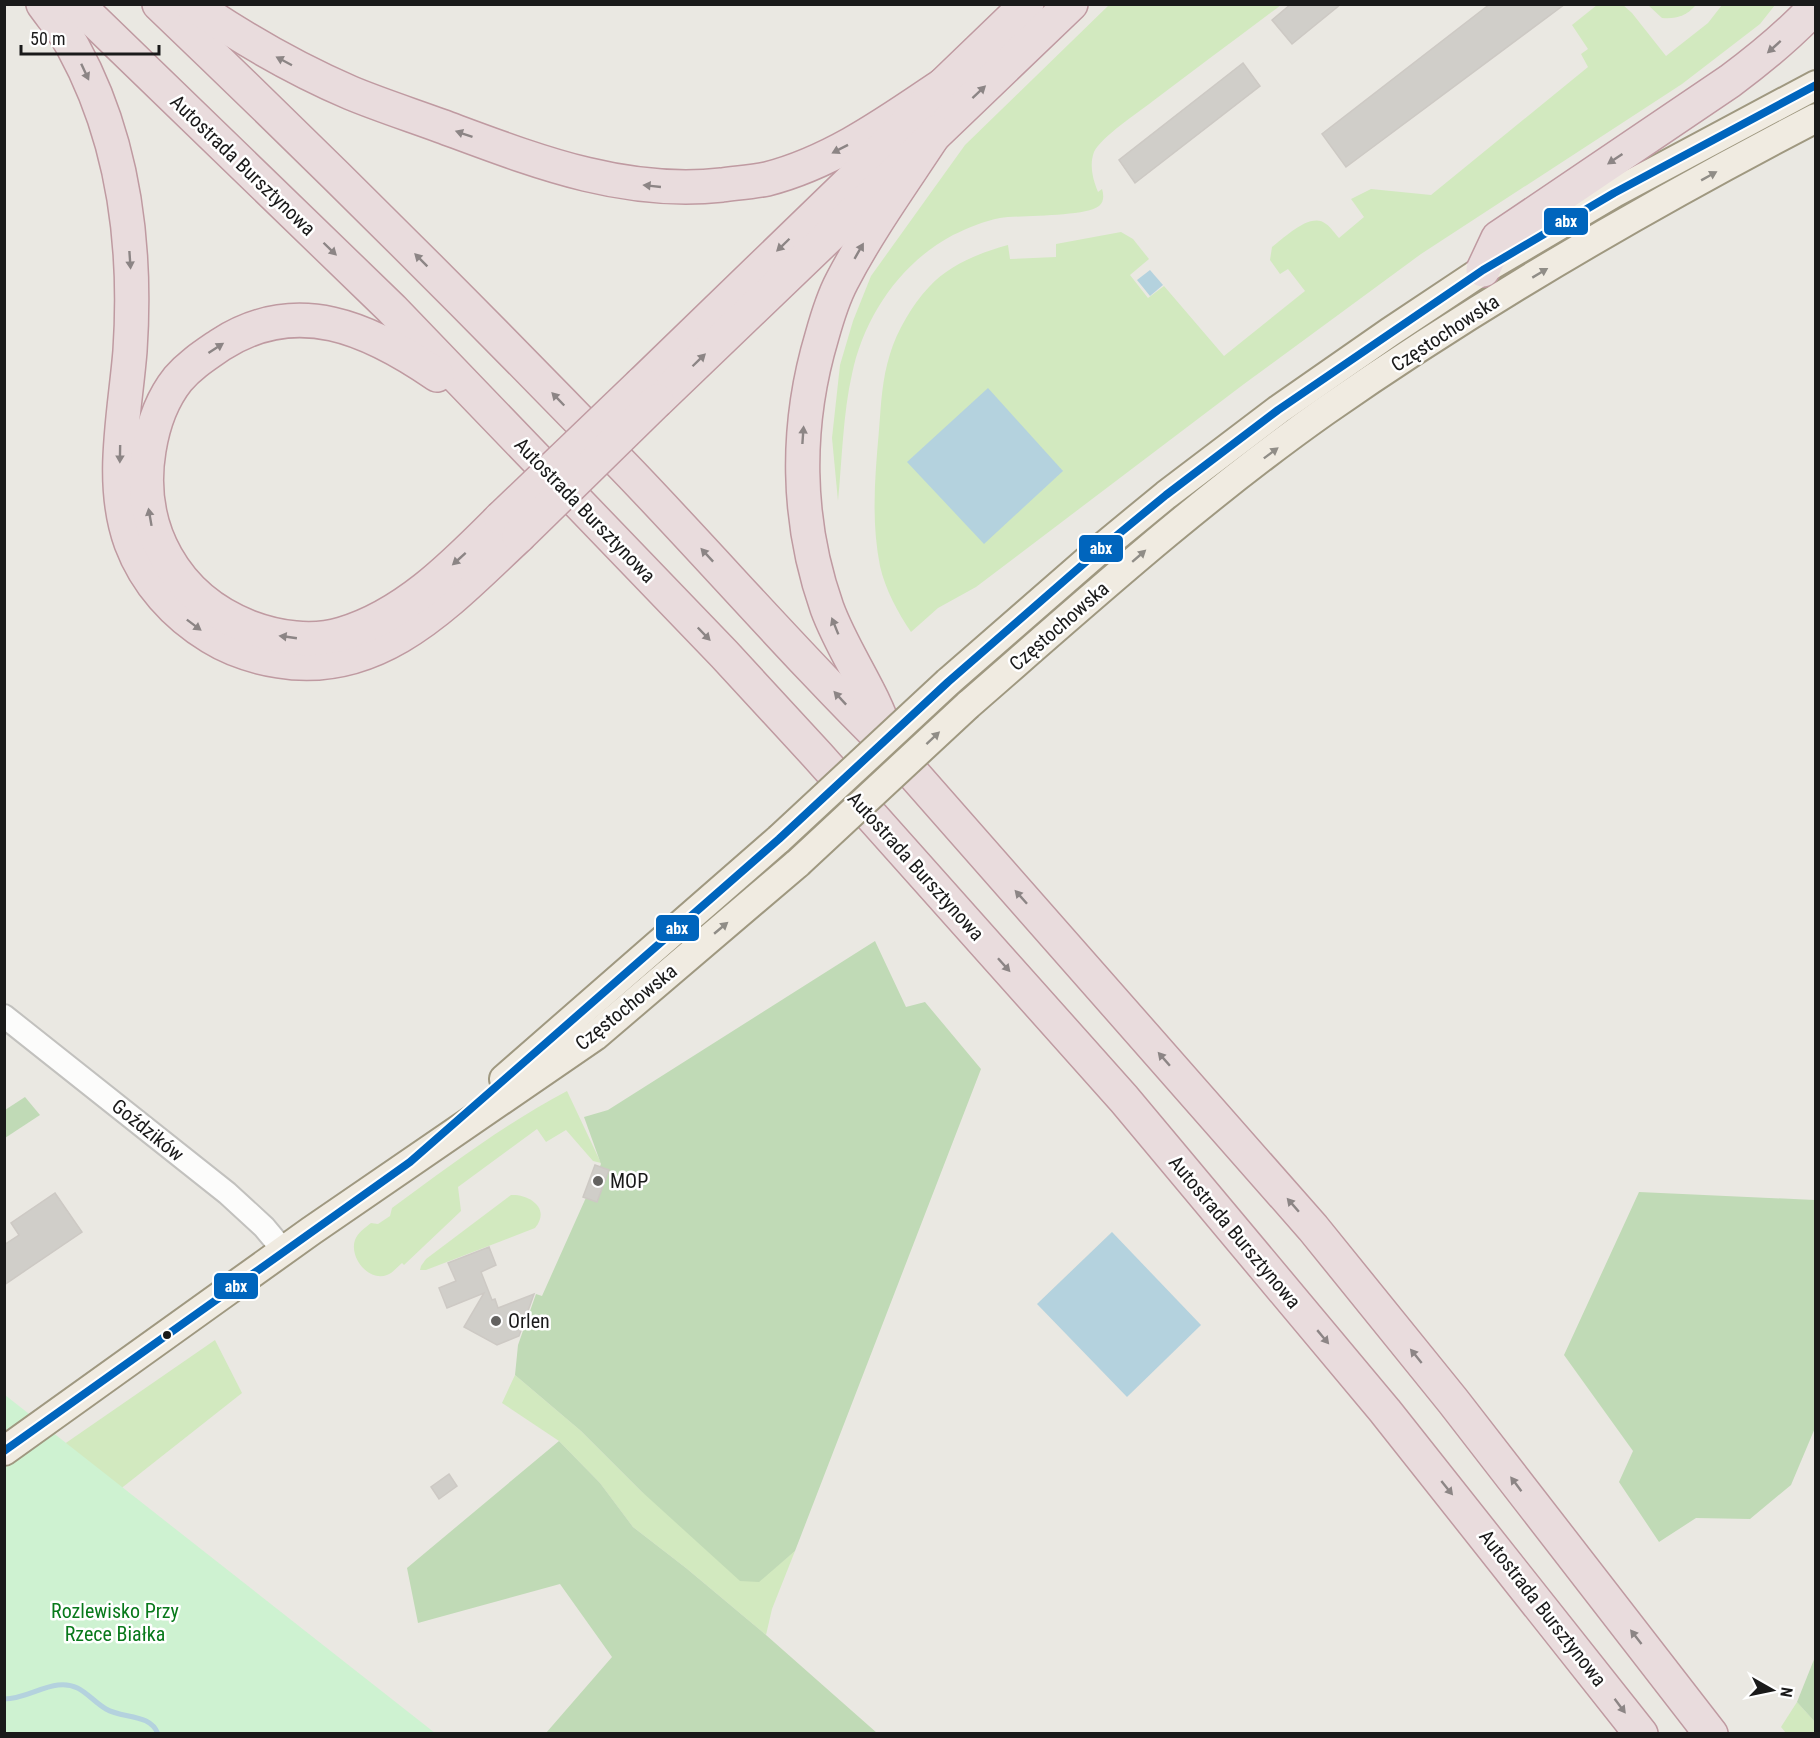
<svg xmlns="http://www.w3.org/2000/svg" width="1820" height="1738" viewBox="0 0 1820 1738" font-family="'Roboto Condensed',sans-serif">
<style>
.grass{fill:#d2e9bf}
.forest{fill:#c0dab6}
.park{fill:#cef2d1}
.water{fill:#b4d2de}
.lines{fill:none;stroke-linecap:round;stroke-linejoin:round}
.stream{stroke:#b4d2de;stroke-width:5}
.building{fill:#d0cec9;stroke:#cdc9c4;stroke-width:1.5}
.minor-casing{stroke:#c2c1be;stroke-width:26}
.major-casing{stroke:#9f9880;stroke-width:32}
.highway-casing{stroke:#bf9aa1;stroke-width:36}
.minor{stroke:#fcfcfb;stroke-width:22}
.major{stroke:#f0ebe1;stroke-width:28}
.highway{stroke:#e9dcdd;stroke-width:33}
.major-bridge-casing{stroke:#9f9880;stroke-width:32;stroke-linecap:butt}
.highway-bridge-casing{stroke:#bf9aa1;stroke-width:36;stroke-linecap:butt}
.major-bridge{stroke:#f0ebe1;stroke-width:28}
.highway-bridge{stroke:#e9dcdd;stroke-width:33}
.bus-1-casing{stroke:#fff;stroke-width:12}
.bus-1{stroke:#0065bd;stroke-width:8}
.oneway{fill:#8c8585}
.oneway2{fill:#908d87}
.poi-dot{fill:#636260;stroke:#fff;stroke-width:2}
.bus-dot{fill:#1a1a1a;stroke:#fff;stroke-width:2}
.labels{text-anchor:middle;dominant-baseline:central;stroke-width:5;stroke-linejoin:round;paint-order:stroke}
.street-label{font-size:20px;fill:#1a1a1a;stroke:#fff}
.poi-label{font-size:20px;fill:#1a1a1a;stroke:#fff;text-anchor:start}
.park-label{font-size:20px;fill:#08791b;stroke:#fff}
.line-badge{stroke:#fff;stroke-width:2}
.badge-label{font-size:16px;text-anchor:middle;font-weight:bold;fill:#fff}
</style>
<rect width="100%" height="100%" fill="#eae8e2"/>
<g class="grass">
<path d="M 1109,5 L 1281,5 C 1239,37 1195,69 1153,101 C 1139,112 1101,137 1094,152 C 1089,165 1093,180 1098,192 L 1102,189 C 1104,195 1104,202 1099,206 C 1085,217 1021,215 1000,218 C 984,221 968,228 953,235 C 900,263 864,317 852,374 C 843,413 842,461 838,501 L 832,438 L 840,365 L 853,321 L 871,276 L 965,145 Z"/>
<path d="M 1597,5 L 1623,5 L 1632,13 L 1666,56 L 1708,23 L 1722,5 L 1775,5 L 1760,24 L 1682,84 L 1421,254 L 1244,384 L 976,587 L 938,608 L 911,632 C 898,613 885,589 880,566 C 871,521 875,476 879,430 C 881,404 882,379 890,354 C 897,331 912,305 929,287 C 949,265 979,253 1008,245 L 1010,259 L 1056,257 L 1056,244 L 1121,232 L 1133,239 L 1149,259 L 1130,275 L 1148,298 L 1164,286 L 1224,356 L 1305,291 L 1288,269 L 1280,274 L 1270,260 L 1272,247 C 1284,238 1311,211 1326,224 C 1331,227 1335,234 1339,238 L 1364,217 L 1351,199 L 1371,189 L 1431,195 L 1588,67 L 1581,54 L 1588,49 L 1572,25 Z"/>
<path d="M 1648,5 L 1696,5 C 1686,16 1677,19 1662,18 Z"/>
<path d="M 567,1091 L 601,1163 L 593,1161 L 566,1130 L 546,1142 L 537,1129 L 458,1187 L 461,1211 L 404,1265 L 402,1263 C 397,1267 393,1273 387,1275 C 368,1282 349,1257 355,1240 C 358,1232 365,1228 371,1223 L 378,1224 L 390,1216 L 392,1208 C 449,1166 505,1124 567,1091 Z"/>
<path d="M 511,1195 C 530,1194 551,1209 535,1228 L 426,1270 L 420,1270 L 421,1266 L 426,1259 Z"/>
<path d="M 215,1340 L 242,1393 L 5,1580 L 5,1485 Z"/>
<path d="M 515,1375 L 581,1431 L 641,1491 L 759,1581 L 795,1551 L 772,1609 L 766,1635 L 686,1568 L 633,1527 L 600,1483 L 559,1441 L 502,1403 Z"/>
<path d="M 1797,1702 L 1815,1722 L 1815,1733 L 1786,1733 L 1781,1727 Z"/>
</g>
<g class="forest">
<path d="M 875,941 L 906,1007 L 925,1002 L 981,1069 L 795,1551 L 759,1582 L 740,1581 L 641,1491 L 581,1431 L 515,1375 L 518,1345 L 536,1294 L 542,1296 L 601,1164 L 584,1117 L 608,1110 Z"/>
<path d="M 25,1097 L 40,1115 L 5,1138 L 5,1110 Z"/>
<path d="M 1639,1192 L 1815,1200 L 1815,1428 L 1791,1485 L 1750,1519 L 1696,1518 L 1659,1542 L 1619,1482 L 1633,1451 L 1564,1355 Z"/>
<path d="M 559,1441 L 600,1483 L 633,1527 L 686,1568 L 766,1635 L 877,1733 L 546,1733 L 612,1657 L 560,1584 L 418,1623 L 407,1568 Z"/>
<path d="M 1815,1657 L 1816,1722 L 1815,1722 L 1797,1702 Z"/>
</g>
<path class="park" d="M 5,1395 L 435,1733 L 5,1733 Z"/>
<g class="water">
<path d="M 1150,270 L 1163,285 L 1150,296 L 1137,280 Z"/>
<path d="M 988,388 L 1063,471 L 984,544 L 907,462 Z"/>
<path d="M 1112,1232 L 1201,1325 L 1127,1397 L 1037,1304 Z"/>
</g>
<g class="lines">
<path class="stream" d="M 4,1699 C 24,1699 40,1687 58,1685 C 81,1682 89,1699 106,1709 C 123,1719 150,1713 158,1734"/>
</g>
<g class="building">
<path d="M 1291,4 L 1341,4 L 1292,44 L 1272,20 Z"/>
<path d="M 1490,4 L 1565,4 L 1346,167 L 1322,134 Z"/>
<path d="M 1243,63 L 1260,86 L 1135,183 L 1119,160 Z"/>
<path d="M 595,1165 L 609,1170 L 597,1202 L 583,1197 Z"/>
<path d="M 55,1193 L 82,1232 L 4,1285 L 4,1245 L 19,1235 L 11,1223 Z"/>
<path d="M 489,1247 L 496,1265 L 481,1272 L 492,1300 L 495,1299 L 498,1308 L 534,1294 L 519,1336 L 497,1345 L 464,1327 L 484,1293 L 447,1308 L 439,1288 L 456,1281 L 448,1263 Z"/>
<path d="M 449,1474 L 457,1486 L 439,1499 L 431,1487 Z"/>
</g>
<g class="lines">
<defs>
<path id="minor" d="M 4,1016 L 227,1193 L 264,1227 L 284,1251"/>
<g id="major">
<path d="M 948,682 L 1104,546 L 1166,495 L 1278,410 L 1390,332 L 1483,270 L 1614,193 L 1816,85"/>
<path d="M 968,705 C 1084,604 1199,500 1325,411 C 1481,302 1647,206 1816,118"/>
<path d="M 504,1079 L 779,839"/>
<path d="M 4,1451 L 311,1231 L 595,1036 L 798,863"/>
</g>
<g id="highway">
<path d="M 43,4 C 53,18 65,32 73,47 C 124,140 137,246 130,351 C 125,413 109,483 131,543 C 146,583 175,615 211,637 C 232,650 254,657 279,661 C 382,678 451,599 519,536"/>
<path d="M 77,4 L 392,309 L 724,654 L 818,756 L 1124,1099 L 1385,1411 L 1641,1734"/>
<path d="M 159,4 C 320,158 477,314 631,474 C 720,567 804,664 896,754 L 1313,1228 L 1453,1401 L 1711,1734"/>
<path d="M 192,4 C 243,39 295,69 351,93 C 380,105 411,115 441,126 C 533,160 622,196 722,185 C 737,183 752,182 767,179 C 833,162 888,122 943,85"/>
<path d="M 1483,270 L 1498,238 L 1730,81 C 1761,58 1790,34 1816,6"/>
<path d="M 437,375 C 370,329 297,295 220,345 C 204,356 190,365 178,379 C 162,399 153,425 149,450 C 136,528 175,598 249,627 C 278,638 312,643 342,634 C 406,615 455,564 501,518"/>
<path d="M 641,384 L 860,172 L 943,85 L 1027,4"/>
<path d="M 657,401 L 1071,4"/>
<path d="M 889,739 C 883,724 877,708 869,693 C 855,665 838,638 827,608 C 796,520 795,426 822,336 C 827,318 833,298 842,281 C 869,229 904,181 936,132"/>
</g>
</defs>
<use href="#minor" class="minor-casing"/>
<use href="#major" class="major-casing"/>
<use href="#highway" class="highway-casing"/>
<use href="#minor" class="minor"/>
<use href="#major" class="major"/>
<use href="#highway" class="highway"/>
<defs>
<g id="major-bridge">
<path d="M 779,839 L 948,682"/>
<path d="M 798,863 L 968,705"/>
</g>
<g id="highway-bridge">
<path d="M 501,518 L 641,384"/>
<path d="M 519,536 L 657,401"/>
</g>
</defs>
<use href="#major-bridge" class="major-bridge-casing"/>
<use href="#highway-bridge" class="highway-bridge-casing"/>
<use href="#major-bridge" class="major-bridge"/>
<use href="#highway-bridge" class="highway-bridge"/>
<defs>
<path id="bus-1" d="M 4,1451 L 410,1162 L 779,839 L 948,682 L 1104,546 L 1166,495 L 1278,410 L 1483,270 L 1614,193 L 1816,85"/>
</defs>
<use href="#bus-1" class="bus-1-casing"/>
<use href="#bus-1" class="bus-1"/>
</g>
<defs><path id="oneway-solid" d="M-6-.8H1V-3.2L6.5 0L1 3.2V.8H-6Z" transform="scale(1.5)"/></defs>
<g class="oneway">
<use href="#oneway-solid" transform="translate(1774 47) rotate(138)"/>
<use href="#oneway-solid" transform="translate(284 61) rotate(-152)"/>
<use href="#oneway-solid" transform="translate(85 72) rotate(65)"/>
<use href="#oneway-solid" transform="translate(979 92) rotate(-43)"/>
<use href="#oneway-solid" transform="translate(464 134) rotate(-161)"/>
<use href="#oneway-solid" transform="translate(840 149) rotate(153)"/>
<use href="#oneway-solid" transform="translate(1615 159) rotate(146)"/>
<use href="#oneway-solid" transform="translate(652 186) rotate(-174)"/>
<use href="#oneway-solid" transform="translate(783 245) rotate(136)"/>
<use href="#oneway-solid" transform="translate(330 249) rotate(44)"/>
<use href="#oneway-solid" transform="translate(859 251) rotate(-60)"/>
<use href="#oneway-solid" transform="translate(130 260) rotate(86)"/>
<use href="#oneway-solid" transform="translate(421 260) rotate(-135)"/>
<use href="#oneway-solid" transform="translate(216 348) rotate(-33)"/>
<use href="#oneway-solid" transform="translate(699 360) rotate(-44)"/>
<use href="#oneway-solid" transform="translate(558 399) rotate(-134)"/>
<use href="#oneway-solid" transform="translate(803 435) rotate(-86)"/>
<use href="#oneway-solid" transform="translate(120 454) rotate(91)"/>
<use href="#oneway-solid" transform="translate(150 517) rotate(-100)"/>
<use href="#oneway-solid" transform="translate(707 555) rotate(-133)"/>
<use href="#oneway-solid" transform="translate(459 559) rotate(138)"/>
<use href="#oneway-solid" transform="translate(194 625) rotate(37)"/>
<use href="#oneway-solid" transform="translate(835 626) rotate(-112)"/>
<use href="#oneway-solid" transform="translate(704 634) rotate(46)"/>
<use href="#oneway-solid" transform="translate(288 637) rotate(-172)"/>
<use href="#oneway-solid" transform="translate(840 698) rotate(-133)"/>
<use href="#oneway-solid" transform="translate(1021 897) rotate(-132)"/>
<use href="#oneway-solid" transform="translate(1004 965) rotate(48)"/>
<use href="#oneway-solid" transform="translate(1164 1059) rotate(-131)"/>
<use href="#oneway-solid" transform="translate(1293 1205) rotate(-131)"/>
<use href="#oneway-solid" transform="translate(1323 1337) rotate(50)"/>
<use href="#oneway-solid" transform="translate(1416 1356) rotate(-129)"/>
<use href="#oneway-solid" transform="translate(1516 1484) rotate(-127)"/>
<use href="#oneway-solid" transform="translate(1447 1488) rotate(51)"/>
<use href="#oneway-solid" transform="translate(1636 1637) rotate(-128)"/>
<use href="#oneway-solid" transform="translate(1620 1706) rotate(53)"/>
</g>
<g class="oneway2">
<use href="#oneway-solid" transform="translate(1709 176) rotate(-29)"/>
<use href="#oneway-solid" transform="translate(1540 273) rotate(-31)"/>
<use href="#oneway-solid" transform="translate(1271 453) rotate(-37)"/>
<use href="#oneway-solid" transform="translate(1139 556) rotate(-41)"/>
<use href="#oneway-solid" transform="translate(933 738) rotate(-43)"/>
<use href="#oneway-solid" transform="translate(721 928) rotate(-40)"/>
</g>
<g class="poi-dot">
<circle cx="598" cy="1181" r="6"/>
<circle cx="496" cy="1321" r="6"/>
</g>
<circle class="bus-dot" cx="167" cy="1335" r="5"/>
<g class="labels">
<g class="street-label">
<text transform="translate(243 165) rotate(44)">Autostrada Bursztynowa</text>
<text transform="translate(1445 333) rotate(-33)">Częstochowska</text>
<text transform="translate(585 510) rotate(46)">Autostrada Bursztynowa</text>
<text transform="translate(1059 626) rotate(-41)">Częstochowska</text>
<text transform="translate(916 866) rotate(48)">Autostrada Bursztynowa</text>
<text transform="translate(626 1007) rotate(-39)">Częstochowska</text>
<text transform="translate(148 1130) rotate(39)">Goździków</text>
<text transform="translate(1235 1232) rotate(50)">Autostrada Bursztynowa</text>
<text transform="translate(1543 1608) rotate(52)">Autostrada Bursztynowa</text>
</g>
<g class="poi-label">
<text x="610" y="1181">MOP</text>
<text x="508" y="1321">Orlen</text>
</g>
<g class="park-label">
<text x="115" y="1611">Rozlewisko Przy<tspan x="115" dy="23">Rzece Białka</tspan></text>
</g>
</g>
<g class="line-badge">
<rect x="1543" y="207" width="46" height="29" rx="6" fill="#0065bd"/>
<rect x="1078" y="534" width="46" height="29" rx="6" fill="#0065bd"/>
<rect x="655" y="914" width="45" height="28" rx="6" fill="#0065bd"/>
<rect x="213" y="1272" width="46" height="28" rx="6" fill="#0065bd"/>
</g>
<g class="badge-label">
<text x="1566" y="227">abx</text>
<text x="1101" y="554">abx</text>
<text x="677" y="934">abx</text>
<text x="236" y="1292">abx</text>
</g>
<rect width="1820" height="1738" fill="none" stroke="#1a1a1a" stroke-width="12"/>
<g transform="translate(1772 1690) rotate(99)" stroke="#ffffff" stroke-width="4.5" paint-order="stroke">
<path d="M0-4.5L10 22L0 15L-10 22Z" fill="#1a1a1a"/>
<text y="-9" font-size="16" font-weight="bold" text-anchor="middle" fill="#1a1a1a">N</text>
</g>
<path d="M21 45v9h138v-9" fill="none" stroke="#1a1a1a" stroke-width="3"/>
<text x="30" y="45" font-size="18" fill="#1a1a1a" stroke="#ffffff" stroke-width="4.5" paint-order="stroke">50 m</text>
</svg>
